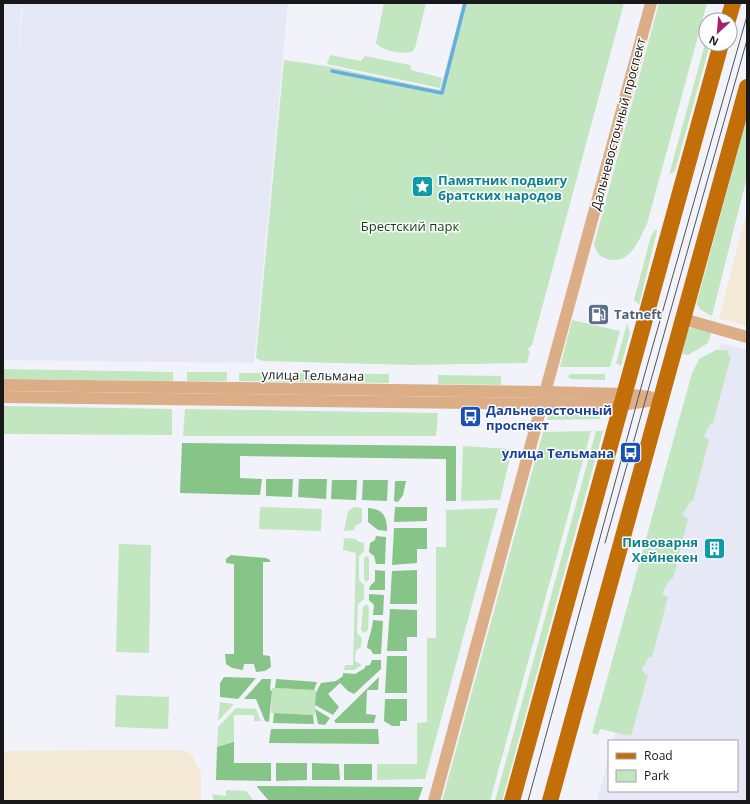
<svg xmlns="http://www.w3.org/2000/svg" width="750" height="804" viewBox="0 0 750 804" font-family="'Open Sans',sans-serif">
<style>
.built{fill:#e6e8f6}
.education{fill:#f3e9d4}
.green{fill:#c1e6c0}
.forest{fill:#87c487}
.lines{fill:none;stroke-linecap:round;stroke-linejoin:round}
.stream{stroke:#66ade3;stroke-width:3.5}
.minor{stroke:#dcae87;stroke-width:12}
.major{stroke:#c26e09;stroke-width:16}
.tram{stroke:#535356;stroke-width:1}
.labels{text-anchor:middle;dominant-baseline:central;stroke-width:3;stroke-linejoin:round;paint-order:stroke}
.street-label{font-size:13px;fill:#18181a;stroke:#fff}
.culture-label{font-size:13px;font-weight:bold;fill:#0d838f;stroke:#fff;text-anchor:start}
.park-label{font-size:13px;fill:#103b12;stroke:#fff}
.service-label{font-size:13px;font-weight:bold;fill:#4e5e75;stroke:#fff;text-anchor:start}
.transit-label{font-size:13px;font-weight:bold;fill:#164399;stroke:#fff;text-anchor:start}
</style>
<rect width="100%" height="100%" fill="#f2f3fa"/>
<g class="built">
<path d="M 3,3 L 22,3 L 16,91 L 23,3 L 288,3 L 254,363 L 3,360 Z"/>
<path d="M 721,343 L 747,350 L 747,801 L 597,801 L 609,757 L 609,791 L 737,791 L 737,741 L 613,741 Z"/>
</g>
<g class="education">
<path d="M 747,211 L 747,326 L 719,318 Z"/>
<path d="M 184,750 L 192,755 L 201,773 L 201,801 L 3,801 L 3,751 Z"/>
</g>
<g class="green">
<path d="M 384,3 L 426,3 L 415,48 L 413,51 C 404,55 381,51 376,43 Z"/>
<path d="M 463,3 L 624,3 L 532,345 L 528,349 L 530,352 L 527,363 L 412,365 L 262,361 L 256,358 L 284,60 L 326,66 L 440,90 Z"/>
<path d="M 659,3 L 707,3 L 647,224 C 638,241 631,265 607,259 C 599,256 596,253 594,244 Z"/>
<path d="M 706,40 L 706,44 L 710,44 L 675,171 L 669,175 Z"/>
<path d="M 330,55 L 361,61 L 365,56 L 410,65 L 411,70 L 442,78 L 440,88 L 327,64 Z"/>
<path d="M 747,117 L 747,177 L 712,316 L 701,310 L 697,305 L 697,302 Z"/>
<path d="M 656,229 L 657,231 L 639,305 L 634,300 L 651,236 Z"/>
<path d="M 572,320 L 620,331 L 610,367 L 560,367 Z"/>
<path d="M 627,324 L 630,333 L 621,366 L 616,363 Z"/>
<path d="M 693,328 L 711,333 L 708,343 L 688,355 L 682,354 L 688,329 Z"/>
<path d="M 716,350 L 729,350 L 728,355 L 731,356 L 713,423 L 711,423 L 704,436 L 709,440 L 693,501 L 691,501 L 683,513 L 683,516 L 688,519 L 673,579 L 670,579 L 663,591 L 663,595 L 668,597 L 652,657 L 649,657 L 642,669 L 644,673 L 648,675 L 631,736 L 600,729 L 598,735 L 592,733 L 692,373 L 699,359 Z"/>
<path d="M 3,369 L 173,372 L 173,381 L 3,379 Z"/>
<rect x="187" y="372" width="40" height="9"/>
<path d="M 239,373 L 389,374 L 389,383 L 239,381 Z"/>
<path d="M 570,374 L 605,374 L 605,380 L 571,379 L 568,377 Z"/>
<path d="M 438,375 L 501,376 L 501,385 L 438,384 Z"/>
<path d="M 3,406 L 172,409 L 172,435 L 3,434 Z"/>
<path d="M 185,409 L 438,413 L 436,436 L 183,436 Z"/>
<path d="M 555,412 L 594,413 L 602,419 L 547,420 L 548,416 Z"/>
<path d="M 591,431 L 490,801 L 442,801 L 543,432 Z"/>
<path d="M 596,431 L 603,431 L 502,801 L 495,801 Z"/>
<path d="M 463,446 L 512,449 L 500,500 L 461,501 Z"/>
<path d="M 260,507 L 322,509 L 321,531 L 259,529 Z"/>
<path d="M 354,507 L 362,508 L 362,522 L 355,526 L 354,530 L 344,531 L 348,511 Z"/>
<path d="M 498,508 L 425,779 L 377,780 L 377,764 L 417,764 L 417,723 L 427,722 L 427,638 L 436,638 L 436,547 L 446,547 L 446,510 Z"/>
<path d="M 344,538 L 356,539 L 359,542 L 364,543 L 364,551 L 359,556 L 359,580 L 364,585 L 364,599 L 358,604 L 357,633 L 362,638 L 361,647 L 356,650 L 355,661 L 362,665 L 354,670 L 344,670 L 345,665 L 353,665 L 356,553 L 343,550 Z"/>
<path d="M 119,544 L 151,545 L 149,653 L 116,652 Z"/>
<path d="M 367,556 L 369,559 L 369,580 L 366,582 L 364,580 L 364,558 Z"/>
<path d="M 367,604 L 369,608 L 368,630 L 364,633 L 361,630 L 363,607 Z"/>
<path d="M 272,688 L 316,690 L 315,715 L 271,713 Z"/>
<path d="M 116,695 L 169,697 L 168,729 L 115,727 Z"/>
<path d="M 220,702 L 234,704 L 218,721 Z"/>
<path d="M 236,708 L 256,709 L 261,721 L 254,721 L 254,715 L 234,715 L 234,742 L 217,747 L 218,727 Z"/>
<path d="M 226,790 L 246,791 L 254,801 L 214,801 L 212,794 L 226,796 Z"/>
</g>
<g class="forest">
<path d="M 182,443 L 456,446 L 456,501 L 446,501 L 446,459 L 240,456 L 240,478 L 262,479 L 260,495 L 180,493 Z"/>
<path d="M 266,479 L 293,479 L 292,497 L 266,496 Z"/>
<path d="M 299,479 L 327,479 L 326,499 L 298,497 Z"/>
<path d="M 332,480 L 357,480 L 356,500 L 331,499 Z"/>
<path d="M 363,480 L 388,480 L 387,501 L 362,500 Z"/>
<path d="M 395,481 L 406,481 L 403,495 L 398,502 L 394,501 Z"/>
<path d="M 395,507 L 427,507 L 427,521 L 394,522 Z"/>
<path d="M 368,508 C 383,509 387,516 387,531 L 378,530 L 368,522 Z"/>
<path d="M 394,528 L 427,528 L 427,549 L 417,549 L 417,563 L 392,565 Z"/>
<path d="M 376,536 L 386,537 L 385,564 L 376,564 L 374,556 L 369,552 L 370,543 L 375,540 Z"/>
<path d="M 231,555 L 266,558 L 270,560 L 270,562 L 263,562 L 263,655 L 270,656 L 271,667 L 265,671 L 256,672 L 254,664 L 244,664 L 243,670 L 232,668 L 226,664 L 225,654 L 234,654 L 234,564 L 226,563 L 226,559 Z"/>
<path d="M 375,570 L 385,571 L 385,590 L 369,590 L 370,586 L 375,581 Z"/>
<path d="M 417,570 L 417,604 L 390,604 L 392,571 Z"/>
<path d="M 369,594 L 384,595 L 383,615 L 373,615 L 374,605 L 369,600 Z"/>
<path d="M 390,609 L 417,610 L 417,637 L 407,637 L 407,651 L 387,651 Z"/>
<path d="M 373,620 L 383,621 L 381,654 L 373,654 L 371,650 L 367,648 C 368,638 372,632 373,620 Z"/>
<path d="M 387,656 L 407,656 L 407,693 L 385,693 Z"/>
<path d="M 372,660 L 381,660 L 381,669 L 354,694 L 348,691 L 340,683 L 328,694 L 339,707 L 333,715 L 315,705 L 316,693 L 321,683 L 336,681 L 343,676 L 343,673 L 355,674 L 365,668 L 365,666 L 370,665 Z"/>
<path d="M 224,677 L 256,678 L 238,699 L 220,697 L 220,683 Z"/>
<path d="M 379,677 L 378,690 L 367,690 L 366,714 L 376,715 L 374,723 L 336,723 L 334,721 Z"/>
<path d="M 262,679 L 271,679 L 270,690 L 272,691 L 269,722 L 265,721 L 256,699 L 244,699 Z"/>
<path d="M 276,679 L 317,682 L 314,690 L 275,688 Z"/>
<path d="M 385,699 L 407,699 L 407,721 L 400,721 L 400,726 L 392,726 L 384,721 Z"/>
<path d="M 315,709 L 330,718 L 325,725 L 318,724 Z"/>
<path d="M 274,713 L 313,715 L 314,724 L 273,723 Z"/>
<path d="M 271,729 L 378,729 L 379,744 L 269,743 Z"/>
<path d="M 234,742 L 234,763 L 271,763 L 271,781 L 216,780 L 217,747 Z"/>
<path d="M 276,763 L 307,763 L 307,780 L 276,781 Z"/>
<path d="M 312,763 L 339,764 L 340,780 L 312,780 Z"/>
<rect x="344" y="764" width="28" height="16"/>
<path d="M 257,787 L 257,786 L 423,787 L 418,801 L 269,801 Z"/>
</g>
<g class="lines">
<path class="stream" d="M 332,71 L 442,93 L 465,3"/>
<g class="minor">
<path d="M 683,319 L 747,337"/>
<path d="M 3,385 L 545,392 L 624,394 L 650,397"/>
<path d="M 3,397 L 621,405 L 661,399"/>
<path d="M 434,801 L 651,3"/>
</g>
<g class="major">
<path d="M 728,20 L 733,3"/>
<path d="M 512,801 L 721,44"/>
<path d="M 550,801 L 747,87"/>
</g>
<g class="tram">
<path d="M 605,543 L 747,40"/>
<path d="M 528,801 L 645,373 L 747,16"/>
</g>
</g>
<defs>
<symbol id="sight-square" viewBox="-11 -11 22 22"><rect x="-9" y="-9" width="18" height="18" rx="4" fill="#0f9aa8" stroke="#fff"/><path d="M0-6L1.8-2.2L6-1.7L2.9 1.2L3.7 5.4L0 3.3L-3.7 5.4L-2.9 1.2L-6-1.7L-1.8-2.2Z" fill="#fff"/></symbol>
<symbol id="fuel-square" viewBox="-11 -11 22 22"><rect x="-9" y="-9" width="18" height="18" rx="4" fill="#5c6f8a" stroke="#fff"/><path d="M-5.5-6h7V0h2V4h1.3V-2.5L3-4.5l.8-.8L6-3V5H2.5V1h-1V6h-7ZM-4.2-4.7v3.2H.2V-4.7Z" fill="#fff"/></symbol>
<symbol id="bus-square" viewBox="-11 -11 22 22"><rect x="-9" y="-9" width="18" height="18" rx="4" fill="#1a4fb4" stroke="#fff"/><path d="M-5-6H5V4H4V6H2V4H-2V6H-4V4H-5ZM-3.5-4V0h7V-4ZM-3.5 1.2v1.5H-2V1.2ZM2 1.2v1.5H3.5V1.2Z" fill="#fff"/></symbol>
<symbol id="building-square" viewBox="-11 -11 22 22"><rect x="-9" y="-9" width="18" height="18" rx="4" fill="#0f9aa8" stroke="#fff"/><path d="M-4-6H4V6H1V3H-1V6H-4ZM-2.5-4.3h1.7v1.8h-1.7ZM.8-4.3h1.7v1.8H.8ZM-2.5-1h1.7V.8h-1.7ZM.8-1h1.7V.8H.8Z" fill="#fff"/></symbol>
</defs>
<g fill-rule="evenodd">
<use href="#sight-square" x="410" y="174" width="25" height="25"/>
<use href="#fuel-square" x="586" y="302" width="25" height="25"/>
<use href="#bus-square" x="458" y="404" width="25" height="25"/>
<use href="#bus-square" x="618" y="440" width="25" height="25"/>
<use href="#building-square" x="702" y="536" width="25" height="25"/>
</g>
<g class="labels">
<g class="street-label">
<text transform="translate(618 124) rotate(-75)">Дальневосточный проспект</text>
<text transform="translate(313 375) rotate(1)">улица Тельмана</text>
</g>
<g class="culture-label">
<text x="438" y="180">Памятник подвигу<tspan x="438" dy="15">братских народов</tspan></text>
<text x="698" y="542" text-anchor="end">Пивоварня<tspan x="698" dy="15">Хейнекен</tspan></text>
</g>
<g class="park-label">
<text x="410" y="226">Брестский парк</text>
</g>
<g class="service-label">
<text x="614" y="314">Tatneft</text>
</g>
<g class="transit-label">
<text x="486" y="410">Дальневосточный<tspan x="486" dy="15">проспект</tspan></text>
<text x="614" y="453" text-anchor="end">улица Тельмана</text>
</g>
</g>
<rect width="750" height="804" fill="none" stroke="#18181a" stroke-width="8"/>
<rect x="608" y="740" width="130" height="52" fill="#ffffff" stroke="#a3a3a3"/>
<rect x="616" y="753" width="20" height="6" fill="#c26e09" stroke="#a3a3a3"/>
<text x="644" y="760" font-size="12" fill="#18181a">Road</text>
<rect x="616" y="770" width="20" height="12" fill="#c1e6c0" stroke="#a3a3a3"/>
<text x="644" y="780" font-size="12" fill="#18181a">Park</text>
<g transform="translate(718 32) rotate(206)"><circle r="19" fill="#ffffff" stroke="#a3a3a3"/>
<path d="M0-3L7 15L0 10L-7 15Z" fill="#a4216f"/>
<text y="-6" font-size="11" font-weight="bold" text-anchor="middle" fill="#18181a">N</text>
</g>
</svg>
